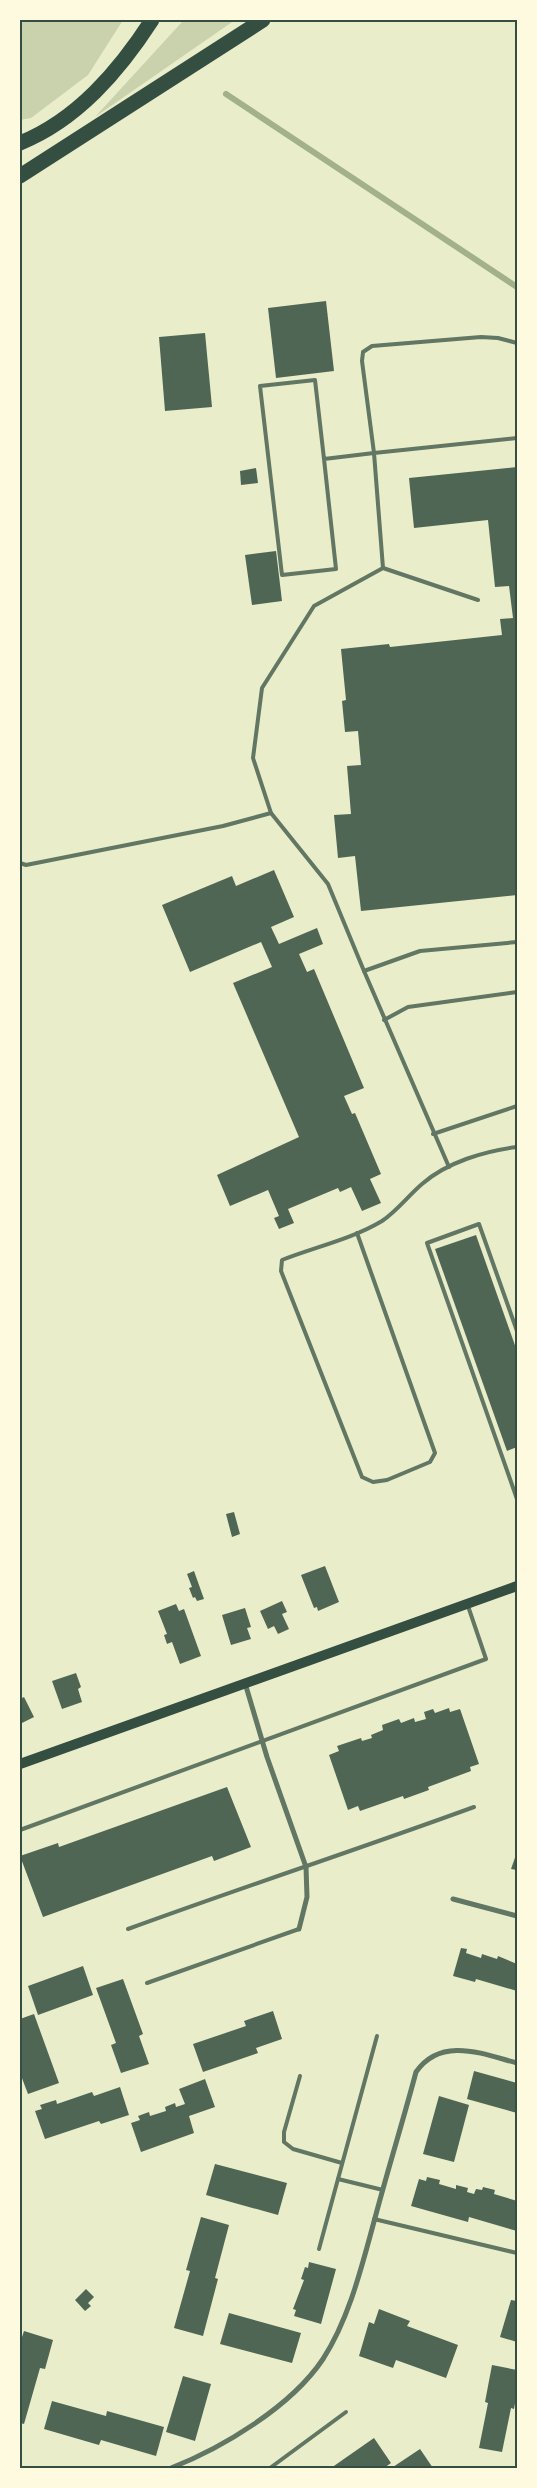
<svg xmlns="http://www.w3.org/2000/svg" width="537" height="2488" viewBox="0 0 537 2488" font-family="Helvetica,sans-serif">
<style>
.green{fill:#cad2ad}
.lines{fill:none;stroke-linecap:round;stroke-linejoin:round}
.stream{stroke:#a3b18a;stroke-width:6}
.building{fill:#4f6655}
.service{stroke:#617663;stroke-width:4}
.minor{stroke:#617663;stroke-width:5}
.secondary{stroke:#344e41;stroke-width:10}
.motorway{stroke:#344e41;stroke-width:15}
.neatline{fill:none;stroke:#344e41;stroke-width:2}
</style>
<rect width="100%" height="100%" fill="#e9edc9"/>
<g class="green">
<path d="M 20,20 L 123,20 L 88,75 L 31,118 L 20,120 Z"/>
<path d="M 183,20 L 235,20 L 95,117 L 182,22 Z"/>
</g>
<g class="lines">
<path class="stream" d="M 226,94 L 517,287"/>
</g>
<g class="building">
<path d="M 326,301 L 334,371 L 276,378 L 268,308 Z"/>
<path d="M 205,333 L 212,407 L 165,411 L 159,337 Z"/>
<path d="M 517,467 L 517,895 L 361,911 L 355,856 L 338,858 L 334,815 L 351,814 L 347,766 L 361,765 L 358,731 L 345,732 L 342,701 L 346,700 L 341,649 L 389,644 L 390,647 L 502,635 L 500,619 L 513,618 L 509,586 L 495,587 L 488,520 L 414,528 L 409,478 Z"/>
<path d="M 256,468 L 258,483 L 241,485 L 240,471 Z"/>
<path d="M 276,551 L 282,601 L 252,605 L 245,555 Z"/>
<path d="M 274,870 L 294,917 L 271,927 L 279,944 L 317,928 L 323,944 L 299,954 L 307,972 L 314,969 L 364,1088 L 344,1096 L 352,1114 L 355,1113 L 381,1174 L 370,1179 L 381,1203 L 362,1211 L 351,1187 L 340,1192 L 338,1188 L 288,1209 L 294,1223 L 279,1229 L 274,1218 L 279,1216 L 268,1190 L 230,1206 L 217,1175 L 299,1137 L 233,983 L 272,967 L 261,942 L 190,972 L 162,905 L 232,876 L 236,886 Z"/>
<path d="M 476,1235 L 517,1351 L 517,1447 L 507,1451 L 435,1249 Z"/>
<path d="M 234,1512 L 240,1534 L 232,1537 L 226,1514 Z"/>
<path d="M 325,1566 L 339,1602 L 318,1611 L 317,1607 L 314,1608 L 301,1575 Z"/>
<path d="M 194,1571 L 204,1599 L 197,1601 L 195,1597 L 193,1598 L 189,1588 L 192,1587 L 187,1574 Z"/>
<path d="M 282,1601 L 287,1612 L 282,1614 L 289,1629 L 278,1634 L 274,1626 L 268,1629 L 260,1611 Z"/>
<path d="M 176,1604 L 179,1611 L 184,1609 L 201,1656 L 180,1664 L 172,1642 L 167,1644 L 164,1635 L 167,1634 L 158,1611 Z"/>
<path d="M 245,1608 L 251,1627 L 247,1628 L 251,1639 L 231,1645 L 222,1615 Z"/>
<path d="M 76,1673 L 81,1687 L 78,1689 L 82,1702 L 62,1709 L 52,1681 Z"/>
<path d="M 24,1697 L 34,1717 L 20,1724 L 20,1699 Z"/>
<path d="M 449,1708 L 450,1712 L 460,1709 L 479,1764 L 470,1767 L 471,1771 L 428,1787 L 429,1790 L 404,1799 L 403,1796 L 360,1811 L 358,1806 L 348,1810 L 329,1755 L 339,1751 L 337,1746 L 361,1738 L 362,1741 L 372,1738 L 371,1735 L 383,1730 L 382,1725 L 399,1719 L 401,1723 L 414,1718 L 415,1722 L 426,1719 L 424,1712 L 433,1709 L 435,1713 Z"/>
<path d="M 227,1787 L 251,1847 L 214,1861 L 212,1856 L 43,1917 L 20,1856 L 58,1843 L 59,1847 Z"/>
<path d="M 517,1852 L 517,1870 L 511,1869 Z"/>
<path d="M 461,1948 L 467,1949 L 466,1953 L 481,1958 L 482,1954 L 497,1959 L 498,1956 L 517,1964 L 517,1991 L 476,1979 L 475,1982 L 453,1976 Z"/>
<path d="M 83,1966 L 93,1995 L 38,2015 L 28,1986 Z"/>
<path d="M 123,1979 L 143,2034 L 139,2036 L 149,2064 L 121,2073 L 111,2045 L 116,2043 L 96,1988 Z"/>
<path d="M 273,2011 L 282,2039 L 256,2048 L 258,2053 L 203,2072 L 193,2044 L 246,2026 L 244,2021 Z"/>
<path d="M 34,2014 L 59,2083 L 28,2094 L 20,2073 L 20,2019 Z"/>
<path d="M 474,2071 L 517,2083 L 517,2113 L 467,2099 Z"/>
<path d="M 205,2079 L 215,2107 L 189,2116 L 194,2133 L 141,2152 L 131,2123 L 140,2120 L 138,2116 L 149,2112 L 150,2116 L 166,2111 L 165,2107 L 175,2103 L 176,2107 L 185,2104 L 179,2089 Z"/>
<path d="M 120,2087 L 129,2115 L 101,2124 L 99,2121 L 45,2139 L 35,2111 L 42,2109 L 40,2105 L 56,2100 L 57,2104 L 92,2092 L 94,2096 Z"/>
<path d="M 439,2096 L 469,2105 L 454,2162 L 423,2154 Z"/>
<path d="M 215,2164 L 287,2183 L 278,2215 L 206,2195 Z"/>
<path d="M 427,2177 L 440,2180 L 439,2184 L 456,2189 L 456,2185 L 468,2188 L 467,2192 L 474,2194 L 476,2189 L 482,2190 L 483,2187 L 495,2190 L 494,2194 L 517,2201 L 517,2231 L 469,2217 L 468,2222 L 411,2206 L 419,2179 L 426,2181 Z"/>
<path d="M 201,2217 L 229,2225 L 215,2278 L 218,2279 L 203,2336 L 174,2328 L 190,2271 L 186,2270 Z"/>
<path d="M 309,2262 L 336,2269 L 321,2324 L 294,2316 L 296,2310 L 293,2309 L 304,2280 L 301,2279 L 305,2267 L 308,2268 Z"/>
<path d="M 86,2289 L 94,2297 L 88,2303 L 91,2306 L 85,2311 L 75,2300 Z"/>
<path d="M 511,2300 L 517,2301 L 517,2342 L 500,2337 Z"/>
<path d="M 379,2309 L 410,2321 L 407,2326 L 458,2345 L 446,2378 L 396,2360 L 393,2368 L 359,2356 L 369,2322 L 374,2324 Z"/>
<path d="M 229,2313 L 301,2333 L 292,2363 L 220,2344 Z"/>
<path d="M 24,2331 L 53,2340 L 45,2369 L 40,2368 L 24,2424 L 20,2423 L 20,2343 Z"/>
<path d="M 492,2365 L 517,2370 L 517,2392 L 514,2409 L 511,2408 L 502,2452 L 479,2448 L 488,2403 L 485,2402 Z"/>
<path d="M 183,2376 L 211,2384 L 195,2441 L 166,2432 Z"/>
<path d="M 52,2401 L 106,2416 L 107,2411 L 164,2427 L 156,2456 L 101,2440 L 99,2445 L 44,2429 Z"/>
<path d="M 374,2438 L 391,2463 L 384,2468 L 331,2468 Z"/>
<path d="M 420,2449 L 433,2468 L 394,2468 L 393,2467 Z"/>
</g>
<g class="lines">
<g class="service">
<path d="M 324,459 L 336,569 L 282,575 L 260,386 L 315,380 L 324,459 L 374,453 L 362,361 L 363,352 L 372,346 L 481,337 L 498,338 L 517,343"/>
<path d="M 383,568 L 374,453 L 517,438"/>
<path d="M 478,600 L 383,568 L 314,606 L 262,688 L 253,758 L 271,813 L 328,884 L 364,971 L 420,951 L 517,942"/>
<path d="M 20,863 L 26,865 L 223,826 L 271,813"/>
<path d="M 364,971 L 449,1167"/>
<path d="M 384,1020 L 408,1007 L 517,992"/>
<path d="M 433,1134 L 517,1106"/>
<path d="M 357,1233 L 435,1453 L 430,1462 L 387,1480 L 373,1482 L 362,1477 L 281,1271 L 282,1260 C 315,1247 352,1239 382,1221 C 397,1211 408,1196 422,1184 C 447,1162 485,1151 517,1147"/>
<path d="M 517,1331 L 479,1224 L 427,1243 L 517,1499"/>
<path d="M 20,1830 L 486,1659 L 468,1606"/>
<path d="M 128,1929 C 243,1887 359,1849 474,1807"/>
<path d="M 147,1983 L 299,1929"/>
<path d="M 300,2076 L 284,2132 L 284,2142 L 293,2149 L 342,2163"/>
<path d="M 338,2179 L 377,2036"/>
<path d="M 374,2219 L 517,2253"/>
<path d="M 319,2249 L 338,2179 L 383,2190"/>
<path d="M 270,2468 L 346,2412"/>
</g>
<g class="minor">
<path d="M 245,1683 L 267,1757 L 306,1867 L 307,1897 L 299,1929"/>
<path d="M 453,1899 L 517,1916"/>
<path d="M 171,2468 C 222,2448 291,2407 323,2359 C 350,2317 362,2265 375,2218 C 388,2169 403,2121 416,2072 C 441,2036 483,2054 517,2063"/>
</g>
<path class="secondary" d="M 20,1764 L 517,1586"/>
<g class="motorway">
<path d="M 20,143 C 77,120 119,71 152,20"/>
<path d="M 20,176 L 263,20"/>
</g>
</g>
<rect width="537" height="2488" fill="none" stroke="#fefae0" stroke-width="42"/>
<rect x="21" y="21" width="495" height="2446" class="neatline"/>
</svg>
